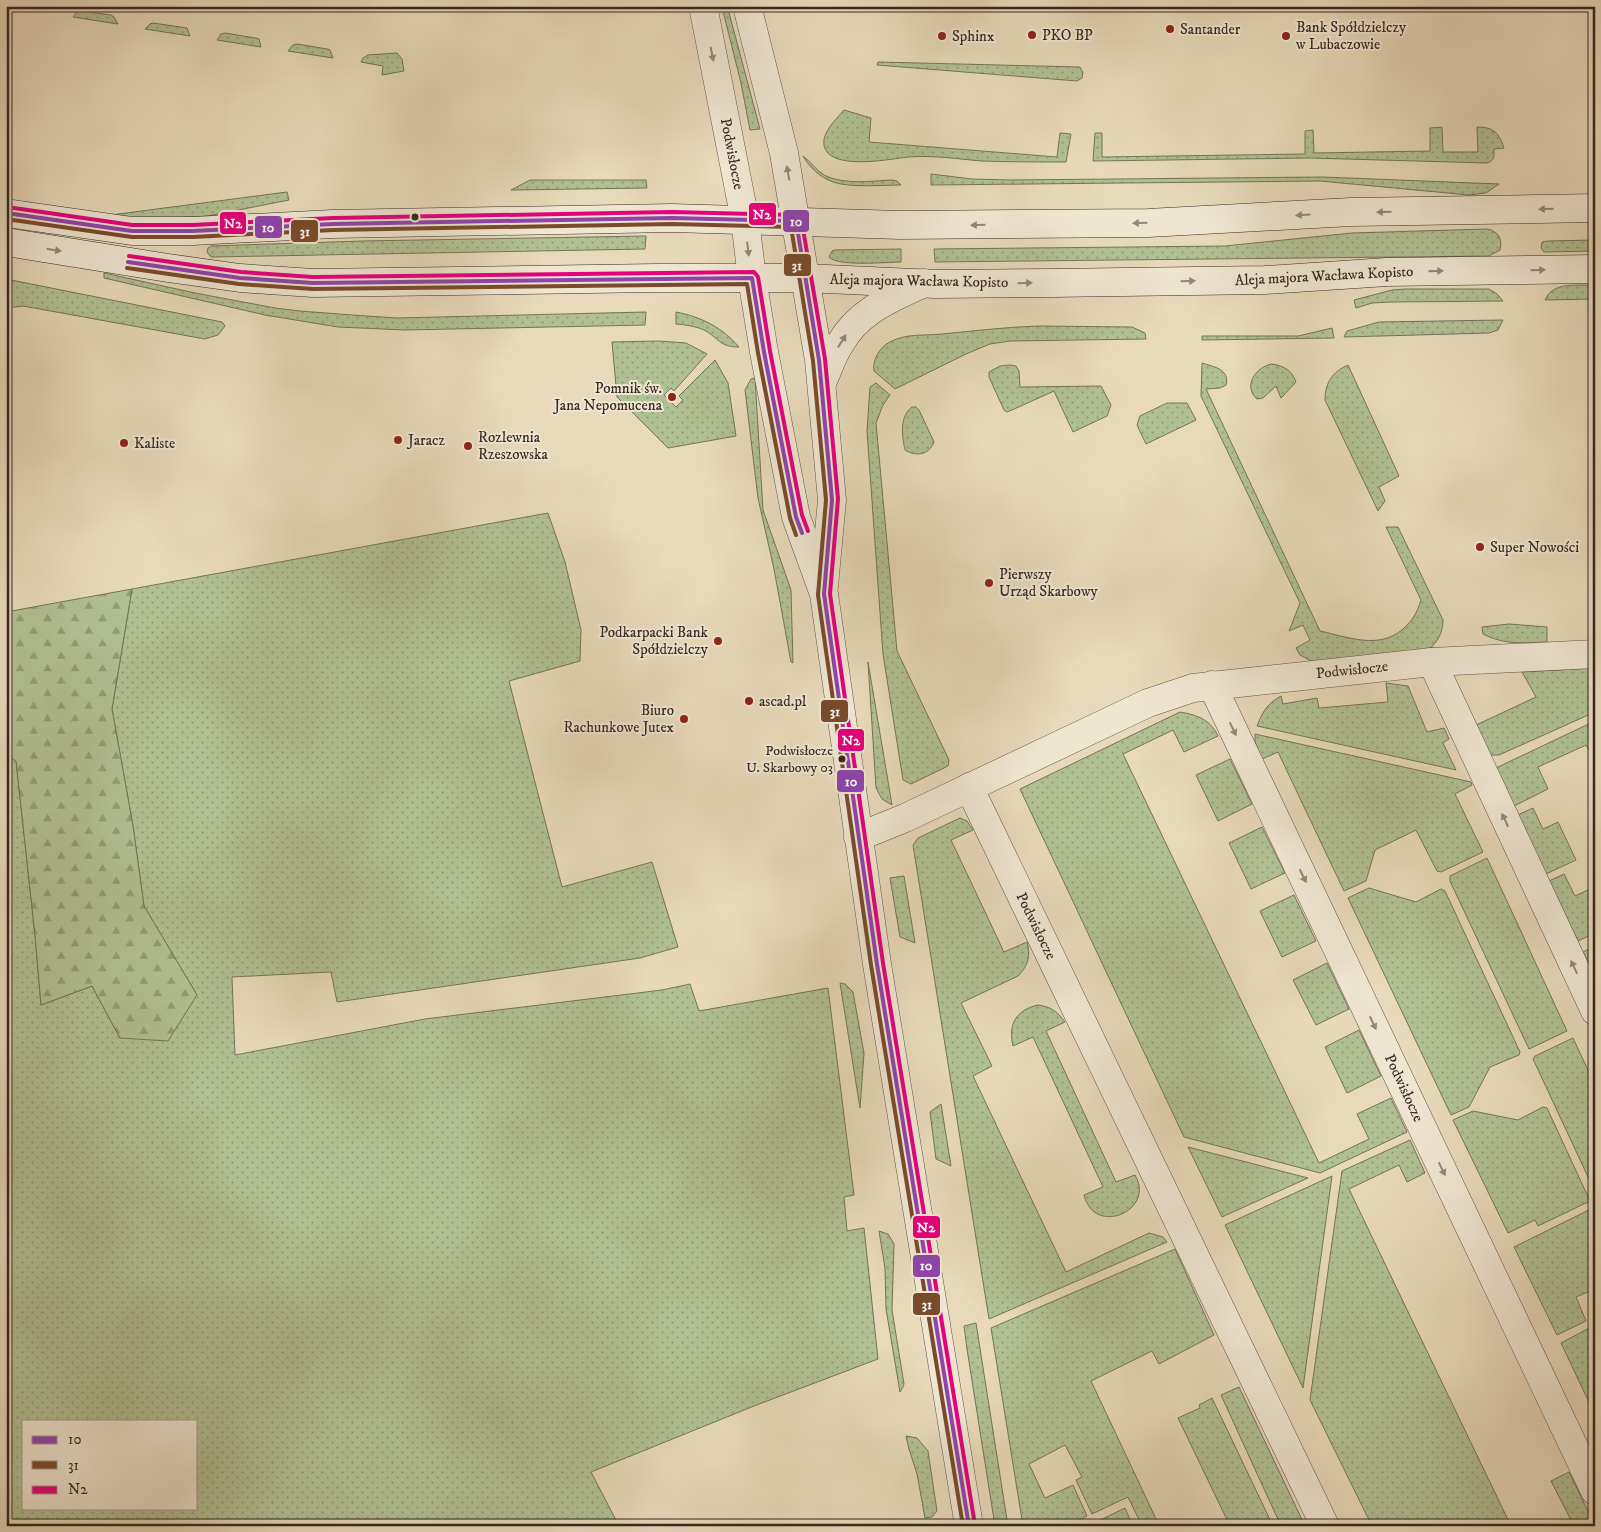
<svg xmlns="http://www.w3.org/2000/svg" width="1601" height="1532" viewBox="0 0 1601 1532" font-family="'IM FELL DW Pica',serif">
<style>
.grass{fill:url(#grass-dots);stroke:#74745a;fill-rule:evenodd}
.forest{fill:url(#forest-firs);stroke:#74745a}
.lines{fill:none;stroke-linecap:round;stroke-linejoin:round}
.minor-casing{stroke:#625448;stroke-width:29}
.tertiary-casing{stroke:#625448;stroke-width:29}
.secondary-casing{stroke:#362822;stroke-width:29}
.minor{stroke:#efe6d2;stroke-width:28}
.tertiary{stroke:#efe6d2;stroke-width:28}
.secondary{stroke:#efe6d2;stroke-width:28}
.bus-1-casing{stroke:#efe6d2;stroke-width:8}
.bus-2-casing{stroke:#efe6d2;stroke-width:8}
.bus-3-casing{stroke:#efe6d2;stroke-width:8}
.bus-1{stroke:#8e44ad;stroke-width:4}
.bus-2{stroke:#7a4b2a;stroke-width:4}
.bus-3{stroke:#e5007d;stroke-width:4}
.oneway{fill:#92877a}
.poi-dot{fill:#8f2418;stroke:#efe6d2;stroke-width:2}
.bus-dot{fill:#362822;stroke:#efe6d2;stroke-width:2}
.labels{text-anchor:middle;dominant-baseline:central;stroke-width:4;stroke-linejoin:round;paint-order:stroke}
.bus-label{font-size:14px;fill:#362822;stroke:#efe6d2;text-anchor:end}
.poi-label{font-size:15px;fill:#362822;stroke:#efe6d2;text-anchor:start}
.street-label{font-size:15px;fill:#362822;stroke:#efe6d2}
.line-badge{stroke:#efe6d2;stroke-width:2}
.badge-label{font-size:14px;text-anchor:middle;font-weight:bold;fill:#fff}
</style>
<defs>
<pattern id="grass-dots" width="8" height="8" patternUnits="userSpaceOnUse" patternTransform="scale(1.25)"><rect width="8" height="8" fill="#b1c093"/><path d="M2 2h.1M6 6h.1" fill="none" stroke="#919c78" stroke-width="1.8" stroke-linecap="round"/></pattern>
<pattern id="forest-firs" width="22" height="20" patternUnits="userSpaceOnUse" patternTransform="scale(1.25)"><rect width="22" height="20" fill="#b1c093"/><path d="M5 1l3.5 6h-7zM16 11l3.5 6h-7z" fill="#919c78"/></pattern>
</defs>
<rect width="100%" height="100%" fill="#e7d9b9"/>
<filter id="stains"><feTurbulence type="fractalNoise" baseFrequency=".004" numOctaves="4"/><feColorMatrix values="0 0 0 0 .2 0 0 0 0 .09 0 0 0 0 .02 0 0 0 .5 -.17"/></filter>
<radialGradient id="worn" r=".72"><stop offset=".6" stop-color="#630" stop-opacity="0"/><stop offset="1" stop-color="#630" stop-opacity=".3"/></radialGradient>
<g class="grass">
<path d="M 726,8 L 728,9 L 760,129 L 750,130 L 741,83 L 723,11 Z"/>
<path d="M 81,11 L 111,15 L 114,17 L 118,24 L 73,17 L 77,12 Z"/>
<path d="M 153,23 L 187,28 L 190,36 L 145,29 L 150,24 Z"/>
<path d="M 225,33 L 255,38 L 259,39 L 261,47 L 217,40 L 221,34 Z"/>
<path d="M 297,44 L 327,49 L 330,50 L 333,58 L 288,51 L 293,45 Z"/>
<path d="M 397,53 L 402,59 L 404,71 L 382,75 L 383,66 L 361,62 L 363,58 L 368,55 Z"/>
<path d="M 878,62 L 1080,67 L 1083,73 L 1082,78 L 1077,81 L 877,65 Z"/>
<path d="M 844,110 L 871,118 L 869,142 L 1057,157 L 1060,133 L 1071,134 L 1066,162 C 1038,162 1010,162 982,161 C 957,159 933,155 909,157 C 890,159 841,169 827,152 C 816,137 836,120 844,110 Z"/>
<path d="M 1442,127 L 1443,152 L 1478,152 L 1477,127 C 1494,127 1499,133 1504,148 L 1494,149 C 1494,157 1495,160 1487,163 L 1310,158 L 1093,161 L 1095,133 L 1102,133 L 1102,157 L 1305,154 L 1305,131 L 1313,130 L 1314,153 L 1430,151 L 1430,128 Z"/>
<path d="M 803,156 C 811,162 816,170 824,175 C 844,185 871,181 892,180 L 897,181 L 901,185 C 884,185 849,188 833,182 C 821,178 809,167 803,156 Z"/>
<path d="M 931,174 L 972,179 L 1011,180 L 1323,177 L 1499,184 L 1486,193 L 1469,195 L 1320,181 L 931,185 Z"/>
<path d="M 530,180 L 646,180 L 647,188 L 511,190 Z"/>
<path d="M 287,192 L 289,200 L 208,216 L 134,220 L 103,216 Z"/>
<path d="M 1487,229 C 1498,231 1503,239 1500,250 L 1489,256 L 935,262 L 934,249 L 1225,246 L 1352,233 Z"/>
<path d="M 646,236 L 645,249 L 212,257 L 210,256 L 207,252 L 208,248 L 211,246 L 362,241 Z"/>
<path d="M 1595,240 L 1595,251 L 1544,252 L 1541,248 L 1542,242 L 1548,241 Z"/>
<path d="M 901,249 L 901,262 C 887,262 838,267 829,257 L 832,251 L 835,250 Z"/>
<path d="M 104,273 L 195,293 L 275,308 L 300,311 L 352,315 L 397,318 L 646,312 L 645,325 L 405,330 L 338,327 L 265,315 L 104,278 Z"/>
<path d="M 6,279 L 222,322 L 225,326 L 218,335 L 205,339 L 23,306 L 6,308 Z"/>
<path d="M 1595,285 L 1595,299 L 1545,300 C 1553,281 1577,286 1595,285 Z"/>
<path d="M 1406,289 L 1489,289 L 1497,294 L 1503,301 L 1391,302 L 1372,303 L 1356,308 L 1354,300 L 1392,290 Z"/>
<path d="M 676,312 C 701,317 722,327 739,347 C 719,347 719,338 704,330 C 695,326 686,325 676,324 Z"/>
<path d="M 1503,320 L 1498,330 L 1489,333 L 1344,337 L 1347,331 L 1379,322 Z"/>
<path d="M 1038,326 L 1132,327 L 1145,333 L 1146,339 L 1010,341 L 990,344 L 966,354 L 895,389 L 874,371 C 872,360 880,347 890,342 C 907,333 924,336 942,334 C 974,331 1006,327 1038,326 Z"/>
<path d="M 1332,328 L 1334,338 L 1202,340 L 1202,336 L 1298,336 Z"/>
<path d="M 659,341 L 686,343 L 707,354 L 674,391 L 671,388 L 664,395 L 676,407 L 683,400 L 679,396 L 715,360 L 728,383 L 736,436 L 668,448 L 617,397 L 612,342 Z"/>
<path d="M 1202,363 C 1214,367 1230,369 1226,385 L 1220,388 L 1206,389 L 1320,631 C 1348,637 1379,650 1403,629 C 1413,620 1417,613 1421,600 L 1386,527 L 1398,527 L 1443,620 C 1443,632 1438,642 1428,650 L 1313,662 L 1300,655 L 1296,648 L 1310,640 L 1303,625 L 1289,631 L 1300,603 L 1201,396 Z"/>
<path d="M 1272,364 C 1285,366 1292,371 1296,382 L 1281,398 L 1276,386 L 1263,398 L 1257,399 C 1242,386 1257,366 1272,364 Z"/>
<path d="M 1010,365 L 1016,366 L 1019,371 L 1020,387 L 1101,386 L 1111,405 L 1107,416 L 1073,432 L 1054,391 L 1012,410 L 1007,412 L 1004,410 L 989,377 L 989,372 L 1000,366 Z"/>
<path d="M 1348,365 L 1399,476 L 1379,487 L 1385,501 L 1378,511 L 1325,400 C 1325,383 1332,372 1348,365 Z"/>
<path d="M 755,378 L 763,510 L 791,590 L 793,663 L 791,662 L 774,569 L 758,498 L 745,390 L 751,379 Z"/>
<path d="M 876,383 L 890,395 L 883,405 L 876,423 L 897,651 L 949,760 L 948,766 L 911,784 L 903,780 L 883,654 L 867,431 L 870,387 Z"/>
<path d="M 1167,403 L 1187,403 L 1196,420 L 1146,444 L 1137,425 L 1140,416 Z"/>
<path d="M 912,407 L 916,407 L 919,410 L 934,442 C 929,455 916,457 905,450 C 902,436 899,417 912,407 Z"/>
<path d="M 548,513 L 565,562 L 581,630 L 580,661 L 509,681 L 562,887 L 652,862 L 678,947 L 640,958 L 337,1002 L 331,972 L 232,977 L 235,1055 L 425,1019 L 662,990 L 690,984 L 699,1011 L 828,988 L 854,1195 L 844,1197 L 847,1231 L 864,1228 L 878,1359 L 754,1406 L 591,1472 L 619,1526 L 6,1526 L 6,756 L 16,761 L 35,935 L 41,1005 L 92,986 L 120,1038 L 197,995 L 144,906 L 133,826 L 112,709 L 132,589 ZM 24,1421 L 196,1421 L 196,1508 L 24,1508 Z"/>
<path d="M 1509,624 L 1547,627 L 1547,642 C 1524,643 1504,645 1483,634 L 1482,627 Z"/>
<path d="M 868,662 L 892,805 L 882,799 L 876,788 Z"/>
<path d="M 1595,668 L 1595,712 L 1499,755 L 1489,755 L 1474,726 L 1536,697 L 1522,672 Z"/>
<path d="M 1386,683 L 1408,686 L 1427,732 L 1444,728 L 1449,739 L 1443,743 L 1456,770 L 1257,726 C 1263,711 1267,704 1281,696 L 1283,704 L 1317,698 L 1319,708 L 1388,702 Z"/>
<path d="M 1180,712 C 1197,715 1210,719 1218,736 L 1184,752 L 1173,730 L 1123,754 L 1319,1163 L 1369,1139 L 1357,1114 L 1391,1098 L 1407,1132 L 1320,1173 L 1184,1137 L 1020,789 Z"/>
<path d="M 1595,721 L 1595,762 L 1586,745 L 1538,767 L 1548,789 L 1514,806 L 1496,768 Z"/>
<path d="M 1255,734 L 1471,782 L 1472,785 L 1455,794 L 1483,852 L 1441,872 L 1437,871 L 1416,830 L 1375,850 L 1366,881 L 1344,891 L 1278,752 L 1260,760 L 1255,741 Z"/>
<path d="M 1230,759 L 1252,804 L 1218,821 L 1196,775 Z"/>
<path d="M 1533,808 L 1543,829 L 1558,822 L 1576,860 L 1546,874 L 1518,815 Z"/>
<path d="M 960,818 L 967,821 L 973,830 L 951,840 L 1004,952 L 1027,942 C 1031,956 1028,966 1018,976 L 961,1003 L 992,1066 L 973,1076 L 1066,1272 L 1149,1233 L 1163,1237 L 1167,1242 L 989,1319 L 913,845 L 918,838 Z"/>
<path d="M 1262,827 L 1285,873 L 1251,889 L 1229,843 Z"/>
<path d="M 1487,858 L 1567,1031 L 1529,1049 L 1450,881 L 1450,876 Z"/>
<path d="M 1564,874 L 1575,896 L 1590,889 L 1595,900 L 1595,933 L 1578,941 L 1549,881 Z"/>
<path d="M 904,876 L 915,943 L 900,937 L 890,878 Z"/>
<path d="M 1369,888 L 1416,902 L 1441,889 L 1445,891 L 1520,1052 L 1519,1055 L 1490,1067 L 1469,1107 L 1451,1115 L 1348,898 Z"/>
<path d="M 1294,895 L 1316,941 L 1282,957 L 1260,911 Z"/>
<path d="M 1595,946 L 1595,977 L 1583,952 Z"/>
<path d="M 1327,963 L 1349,1009 L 1316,1025 L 1293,980 Z"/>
<path d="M 840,983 L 845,984 L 853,992 L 864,1053 L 860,1108 Z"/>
<path d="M 1038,1005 C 1051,1007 1057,1011 1065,1022 L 1046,1031 L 1116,1182 L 1135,1175 C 1156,1211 1094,1237 1084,1195 L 1103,1187 L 1033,1037 L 1013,1046 C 1008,1024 1016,1010 1038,1005 Z"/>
<path d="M 1359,1030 L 1381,1076 L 1347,1093 L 1325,1047 Z"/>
<path d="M 1573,1038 L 1595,1085 L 1595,1176 L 1589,1179 L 1533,1059 L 1535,1056 Z"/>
<path d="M 941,1104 L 951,1166 L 936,1159 L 930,1112 Z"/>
<path d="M 1543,1107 L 1547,1108 L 1590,1201 L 1538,1226 L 1535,1220 L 1508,1233 L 1453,1120 L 1473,1111 L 1518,1120 Z"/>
<path d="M 1410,1140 L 1425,1173 L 1407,1182 L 1399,1165 L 1349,1189 L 1511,1526 L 1372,1526 L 1310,1400 L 1342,1171 Z"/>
<path d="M 1188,1147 L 1308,1178 L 1222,1217 Z"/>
<path d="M 1332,1176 L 1303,1388 L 1225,1225 Z"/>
<path d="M 1593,1208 L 1595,1211 L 1595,1289 L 1576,1297 L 1586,1321 L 1557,1335 L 1514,1247 Z"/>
<path d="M 879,1231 L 888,1234 L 894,1244 L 892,1310 L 904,1384 L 903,1387 L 900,1392 L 886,1309 L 885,1268 Z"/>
<path d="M 1175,1249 L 1214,1335 L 1159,1364 L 1152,1351 L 1091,1381 L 1157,1521 L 1146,1526 L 1142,1526 L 1128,1497 L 1092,1514 L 1076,1480 L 1082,1477 L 1065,1445 L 1029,1464 L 1045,1498 L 1073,1485 L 1087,1516 L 1067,1526 L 1023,1526 L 991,1328 Z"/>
<path d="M 976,1323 L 1008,1526 L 995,1526 L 967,1349 L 964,1326 Z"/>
<path d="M 1595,1325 L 1595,1415 L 1561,1343 Z"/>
<path d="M 1239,1387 L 1305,1526 L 1281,1526 L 1221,1395 Z"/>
<path d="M 1212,1398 L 1273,1526 L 1230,1526 L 1178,1418 L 1200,1408 L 1199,1405 Z"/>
<path d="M 906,1436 L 917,1438 L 928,1451 L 937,1511 L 932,1517 L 925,1518 L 917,1474 L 909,1449 Z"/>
<path d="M 1569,1472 L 1591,1517 L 1574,1526 L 1551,1481 Z"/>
<path d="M 1125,1508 L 1133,1526 L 1088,1526 Z"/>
</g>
<path class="forest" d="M 132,589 L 112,709 L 133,826 L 144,906 L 197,995 L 168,1041 L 120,1038 L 92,986 L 41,1005 L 35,935 L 16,761 L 6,756 L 6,612 Z"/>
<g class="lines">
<defs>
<g id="minor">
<path d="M 1432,662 L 1595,1011"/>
<path d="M 1212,685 L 1595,1491"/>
<path d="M 969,787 L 1325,1526"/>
<path d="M 858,837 L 905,818 L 1148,703 L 1193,688 L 1432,662 L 1595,654"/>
</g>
<g id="tertiary">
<path d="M 703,6 L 745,220 L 752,278 L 764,352 L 796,517 L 824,594 L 877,964 L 969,1526"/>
<path d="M 747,6 L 784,153 L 819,360 L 832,500 L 824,586"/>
<path d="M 822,383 C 828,370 832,356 840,344 C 858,311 892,298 924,283"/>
</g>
<g id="secondary">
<path d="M 6,213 L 132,231 L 193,231 L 333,224 L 672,218 L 900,225 L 1148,223 L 1351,212 L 1595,208"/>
<path d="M 6,242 L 168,268 L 240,278 L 313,283 L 656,278 L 805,278 L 935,284 L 1052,283 L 1265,280 L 1387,272 L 1595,269"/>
</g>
</defs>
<use href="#minor" class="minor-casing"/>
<use href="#tertiary" class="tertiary-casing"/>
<use href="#secondary" class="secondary-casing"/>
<use href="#minor" class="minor"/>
<use href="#tertiary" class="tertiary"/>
<use href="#secondary" class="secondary"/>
<defs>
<g id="bus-1">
<path d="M 6,213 L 132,231 L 193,231 L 333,224 L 672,218 L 796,221 L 819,360 L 832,500 L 824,594 L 877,964 L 969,1526"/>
<path d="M 128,262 L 240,278 L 313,283 L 752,278 L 764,352 L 796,517 L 802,533"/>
</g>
<g id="bus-2">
<path d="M 6,219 L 132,237 L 193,237 L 333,230 L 672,224 L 791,227 L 813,361 L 826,500 L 818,595 L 871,965 L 963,1526"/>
<path d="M 127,268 L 239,284 L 313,289 L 747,284 L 758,353 L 790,518 L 796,535"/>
</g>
<g id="bus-3">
<path d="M 7,207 L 132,225 L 193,225 L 333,218 L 672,212 L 796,215 L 801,217 L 825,359 L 838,499 L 830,594 L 883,963 L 975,1525"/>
<path d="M 129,256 L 241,272 L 313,277 L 754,272 L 758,277 L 770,351 L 802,515 L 808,531"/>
</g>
</defs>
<use href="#bus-1" class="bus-1-casing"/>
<use href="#bus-2" class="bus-2-casing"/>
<use href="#bus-3" class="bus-3-casing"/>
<use href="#bus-1" class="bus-1"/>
<use href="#bus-2" class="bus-2"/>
<use href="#bus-3" class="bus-3"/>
</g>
<defs><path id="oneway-solid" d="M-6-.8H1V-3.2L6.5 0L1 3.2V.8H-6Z" transform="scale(1.25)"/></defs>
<g class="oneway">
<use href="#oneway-solid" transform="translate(712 54) rotate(79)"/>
<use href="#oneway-solid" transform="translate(788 173) rotate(-100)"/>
<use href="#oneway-solid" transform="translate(1546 209) rotate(179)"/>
<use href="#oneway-solid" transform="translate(1384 212) rotate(179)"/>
<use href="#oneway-solid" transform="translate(1303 215) rotate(177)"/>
<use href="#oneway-solid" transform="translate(1140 223) rotate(179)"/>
<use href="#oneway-solid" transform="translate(978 225) rotate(179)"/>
<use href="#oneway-solid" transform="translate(748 249) rotate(83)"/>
<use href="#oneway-solid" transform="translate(54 250) rotate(9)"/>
<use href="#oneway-solid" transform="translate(1538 270) rotate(-1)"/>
<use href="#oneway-solid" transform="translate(1436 271) rotate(-1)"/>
<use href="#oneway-solid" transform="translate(1188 281) rotate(-1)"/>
<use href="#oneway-solid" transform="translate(1025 283) rotate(-1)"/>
<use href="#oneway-solid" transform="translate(842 341) rotate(-58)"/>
<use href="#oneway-solid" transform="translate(1233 729) rotate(64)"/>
<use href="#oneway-solid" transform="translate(1505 820) rotate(-115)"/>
<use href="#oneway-solid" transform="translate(1303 876) rotate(64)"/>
<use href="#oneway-solid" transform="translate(1574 967) rotate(-115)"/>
<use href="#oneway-solid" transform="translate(1373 1023) rotate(65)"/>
<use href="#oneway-solid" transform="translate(1442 1169) rotate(64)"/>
</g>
<g class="poi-dot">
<circle cx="1170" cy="29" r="5"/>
<circle cx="1032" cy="35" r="5"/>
<circle cx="942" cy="36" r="5"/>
<circle cx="1286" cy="36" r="5"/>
<circle cx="672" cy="397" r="5"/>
<circle cx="398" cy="440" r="5"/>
<circle cx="124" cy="443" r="5"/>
<circle cx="468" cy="446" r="5"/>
<circle cx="1480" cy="547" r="5"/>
<circle cx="989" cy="583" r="5"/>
<circle cx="718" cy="641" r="5"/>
<circle cx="749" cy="701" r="5"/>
<circle cx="684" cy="719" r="5"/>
</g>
<g class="bus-dot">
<circle cx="415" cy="217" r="4.5"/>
<circle cx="842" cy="759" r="4.5"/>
</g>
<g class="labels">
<g class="bus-label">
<text x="833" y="751">Podwisłocze<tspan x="833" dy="17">U. Skarbowy 03</tspan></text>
</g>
<g class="poi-label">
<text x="1296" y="27">Bank Spółdzielczy<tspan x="1296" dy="17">w Lubaczowie</tspan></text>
<text x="1180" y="29">Santander</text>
<text x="1042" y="35">PKO BP</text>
<text x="952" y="36">Sphinx</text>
<text x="662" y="388" text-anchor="end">Pomnik św.<tspan x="662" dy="17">Jana Nepomucena</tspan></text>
<text x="478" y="437">Rozlewnia<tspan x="478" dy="17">Rzeszowska</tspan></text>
<text x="408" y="440">Jaracz</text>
<text x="134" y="443">Kaliste</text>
<text x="1490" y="547">Super Nowości</text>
<text x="999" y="574">Pierwszy<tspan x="999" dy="17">Urząd Skarbowy</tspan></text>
<text x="708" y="632" text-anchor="end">Podkarpacki Bank<tspan x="708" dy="17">Spółdzielczy</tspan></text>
<text x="759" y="701">ascad.pl</text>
<text x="674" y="710" text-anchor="end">Biuro<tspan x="674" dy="17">Rachunkowe Jutex</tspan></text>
</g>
<g class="street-label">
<text transform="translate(732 154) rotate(79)">Podwisłocze</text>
<text transform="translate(1324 276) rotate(-3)">Aleja majora Wacława Kopisto</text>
<text transform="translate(919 281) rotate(1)">Aleja majora Wacława Kopisto</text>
<text transform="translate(1352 670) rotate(-6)">Podwisłocze</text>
<text transform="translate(1036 926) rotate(64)">Podwisłocze</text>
<text transform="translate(1404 1088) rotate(65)">Podwisłocze</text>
</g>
</g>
<g class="line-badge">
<rect x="748" y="202" width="29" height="24" rx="5" fill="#e5007d"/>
<rect x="782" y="209" width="28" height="24" rx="5" fill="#8e44ad"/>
<rect x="219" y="211" width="28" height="24" rx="5" fill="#e5007d"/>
<rect x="254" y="215" width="29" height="24" rx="5" fill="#8e44ad"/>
<rect x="290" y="219" width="29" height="24" rx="5" fill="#7a4b2a"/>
<rect x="783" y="253" width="29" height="24" rx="5" fill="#7a4b2a"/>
<rect x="820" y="699" width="29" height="24" rx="5" fill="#7a4b2a"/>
<rect x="837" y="728" width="28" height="24" rx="5" fill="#e5007d"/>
<rect x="836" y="769" width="29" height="24" rx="5" fill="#8e44ad"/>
<rect x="912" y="1215" width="29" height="24" rx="5" fill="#e5007d"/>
<rect x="912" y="1254" width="29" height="24" rx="5" fill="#8e44ad"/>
<rect x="912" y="1292" width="29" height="24" rx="5" fill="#7a4b2a"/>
</g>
<g class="badge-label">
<text x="762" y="219">N2</text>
<text x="796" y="226">10</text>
<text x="233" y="228">N2</text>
<text x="268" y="232">10</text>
<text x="305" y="236">31</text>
<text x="797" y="270">31</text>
<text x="835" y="716">31</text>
<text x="851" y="745">N2</text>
<text x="851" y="786">10</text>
<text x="926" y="1232">N2</text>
<text x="926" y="1270">10</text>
<text x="927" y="1309">31</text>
</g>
<rect width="1601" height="1532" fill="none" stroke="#e7d9b9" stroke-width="25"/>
<rect x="8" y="8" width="1586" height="1517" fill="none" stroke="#362822" stroke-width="2.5"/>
<rect x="12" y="12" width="1576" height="1507" fill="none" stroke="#362822"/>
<rect x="22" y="1420" width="175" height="90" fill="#efe6d2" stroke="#a59a8c"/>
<rect x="32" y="1436" width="25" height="8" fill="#8e44ad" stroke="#a59a8c"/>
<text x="68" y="1444" font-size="15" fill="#362822">10</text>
<rect x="32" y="1461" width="25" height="8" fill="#7a4b2a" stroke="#a59a8c"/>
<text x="68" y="1470" font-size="15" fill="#362822">31</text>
<rect x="32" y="1486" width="25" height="8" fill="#e5007d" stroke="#a59a8c"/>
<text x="68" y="1494" font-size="15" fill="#362822">N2</text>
<rect width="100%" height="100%" filter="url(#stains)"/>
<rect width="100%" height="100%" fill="url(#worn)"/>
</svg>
